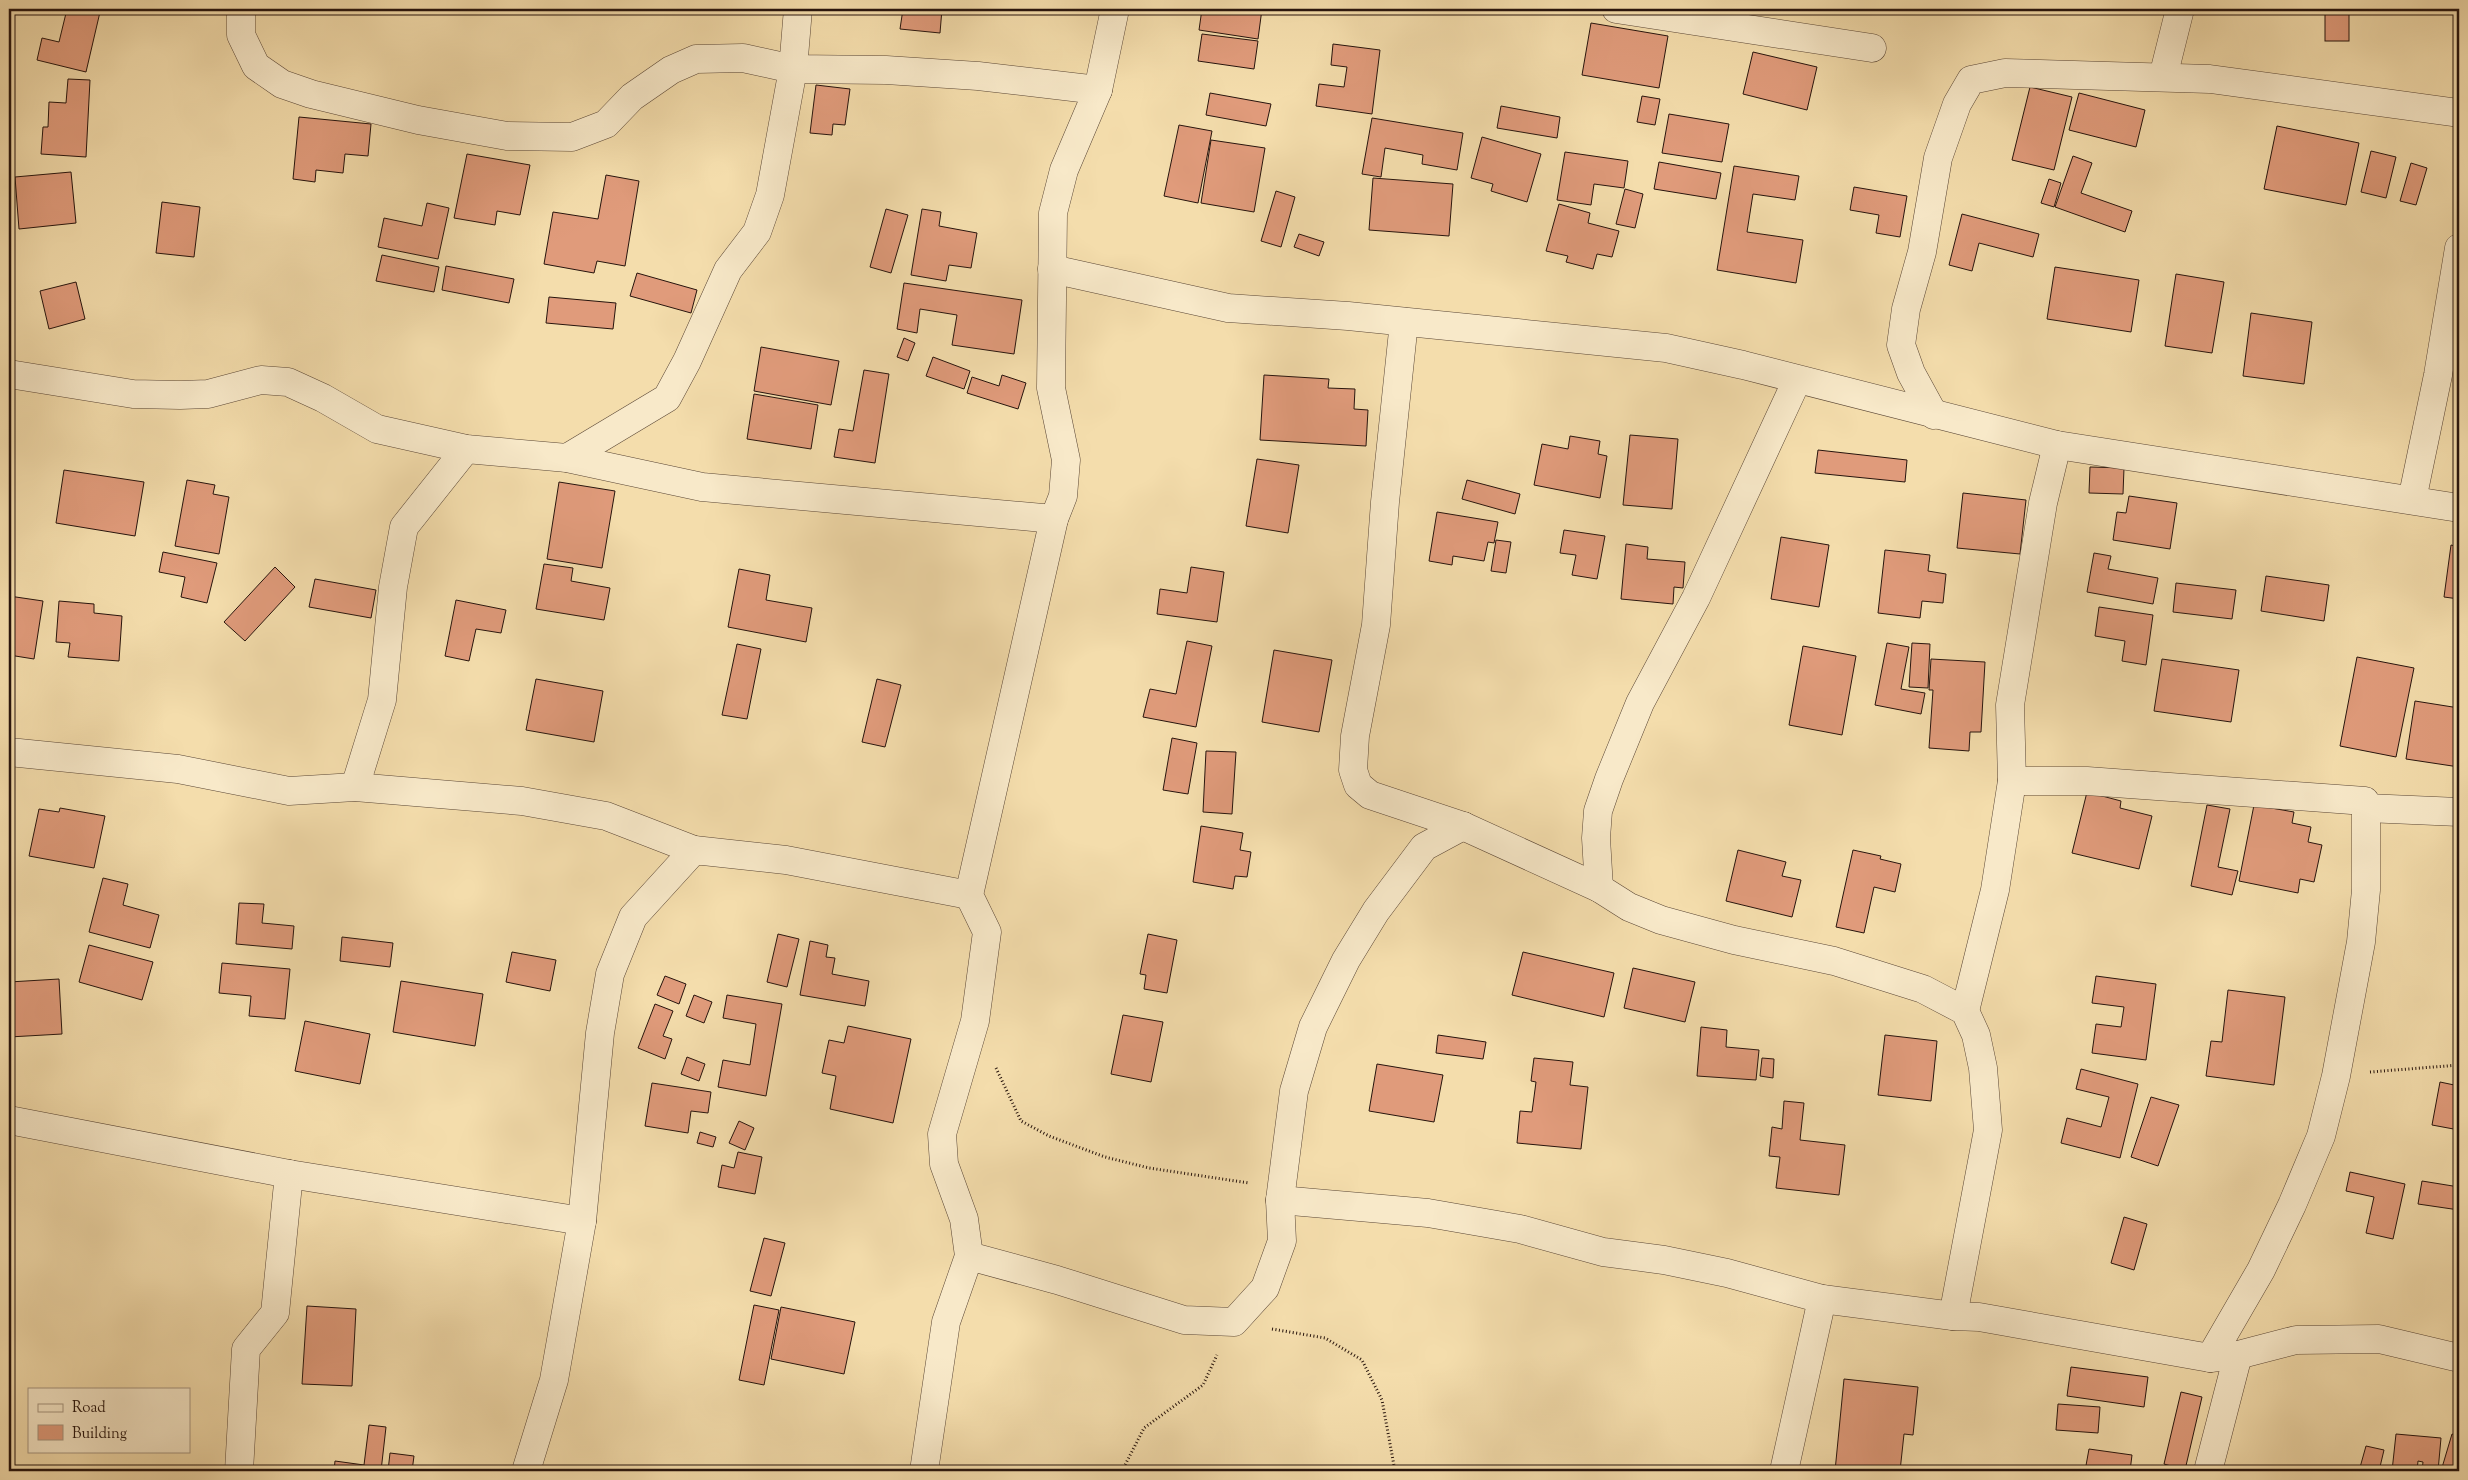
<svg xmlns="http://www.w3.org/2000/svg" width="2468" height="1480" viewBox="0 0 2468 1480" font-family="'Sorts Mill Goudy',serif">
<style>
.building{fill:#e09b7b;stroke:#27140d}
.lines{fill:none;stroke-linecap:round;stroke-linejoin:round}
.street-casing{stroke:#5a4635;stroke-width:29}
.path{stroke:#27140d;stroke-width:3;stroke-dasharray:1 2.5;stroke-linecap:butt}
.street{stroke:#f8e9c9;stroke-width:28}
</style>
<rect width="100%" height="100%" fill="#f4ddac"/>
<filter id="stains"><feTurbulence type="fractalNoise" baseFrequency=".004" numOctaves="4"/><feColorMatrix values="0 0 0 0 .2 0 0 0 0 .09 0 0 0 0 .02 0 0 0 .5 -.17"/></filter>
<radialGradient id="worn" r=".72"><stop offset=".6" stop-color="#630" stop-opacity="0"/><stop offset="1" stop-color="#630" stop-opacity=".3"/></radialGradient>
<g class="building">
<path d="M 67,9 L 86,9 L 100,12 L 86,72 L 37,60 L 42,38 L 59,42 Z"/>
<path d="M 903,9 L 942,9 L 940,33 L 900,29 Z"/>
<path d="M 1202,9 L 1262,9 L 1258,39 L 1199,30 Z"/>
<rect x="2325" y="9" width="24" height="32"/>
<path d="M 1591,23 L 1668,36 L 1659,88 L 1582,75 Z"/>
<path d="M 1202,34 L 1258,41 L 1254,69 L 1198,61 Z"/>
<path d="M 1333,44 L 1380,50 L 1372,114 L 1316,106 L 1319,84 L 1344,87 L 1347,67 L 1331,65 Z"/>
<path d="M 1753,52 L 1817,67 L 1807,110 L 1743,94 Z"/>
<path d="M 68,79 L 90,80 L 86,157 L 41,154 L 43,127 L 48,127 L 49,102 L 66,103 Z"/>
<path d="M 816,85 L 850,89 L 845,125 L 833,124 L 832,135 L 810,133 Z"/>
<path d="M 2030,87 L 2072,97 L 2054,170 L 2012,160 Z"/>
<path d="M 1210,93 L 1271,104 L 1266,126 L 1206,115 Z"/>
<path d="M 2079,93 L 2145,110 L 2136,147 L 2069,130 Z"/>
<path d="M 1642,96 L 1660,99 L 1655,125 L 1637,122 Z"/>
<path d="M 1501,106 L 1560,117 L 1557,138 L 1497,128 Z"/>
<path d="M 1669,114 L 1729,124 L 1722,162 L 1662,153 Z"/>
<path d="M 299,117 L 371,124 L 368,156 L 345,154 L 343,173 L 316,170 L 315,182 L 293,179 Z"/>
<path d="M 1372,118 L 1463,133 L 1457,170 L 1422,164 L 1423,155 L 1385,148 L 1381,177 L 1362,174 Z"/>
<path d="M 1179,125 L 1212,131 L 1198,203 L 1164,196 Z"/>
<path d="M 2277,126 L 2359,143 L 2346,205 L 2264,189 Z"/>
<path d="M 1482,137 L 1541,154 L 1527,202 L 1491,191 L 1493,184 L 1471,178 Z"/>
<path d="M 1211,140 L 1265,148 L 1254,212 L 1201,203 Z"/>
<path d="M 2371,151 L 2396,157 L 2386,198 L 2361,192 Z"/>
<path d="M 1565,152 L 1628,161 L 1624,188 L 1594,184 L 1591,205 L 1557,200 Z"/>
<path d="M 467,154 L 530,165 L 520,215 L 497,211 L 495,225 L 454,218 Z"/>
<path d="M 2073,156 L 2092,163 L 2081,193 L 2132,211 L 2125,232 L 2055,207 Z"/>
<path d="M 1659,162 L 1721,173 L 1716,199 L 1654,189 Z"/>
<path d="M 2411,163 L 2427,168 L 2416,205 L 2400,201 Z"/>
<path d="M 1734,166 L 1799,176 L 1795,200 L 1753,194 L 1747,232 L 1803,240 L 1796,283 L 1717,270 Z"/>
<path d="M 71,172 L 76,223 L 19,229 L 15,177 Z"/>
<path d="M 606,175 L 639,181 L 625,266 L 597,261 L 594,273 L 544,264 L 553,212 L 598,219 Z"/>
<path d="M 1373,178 L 1453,184 L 1449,236 L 1369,230 Z"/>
<path d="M 2049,179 L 2061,183 L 2054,207 L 2041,203 Z"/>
<path d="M 1854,187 L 1907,196 L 1900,237 L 1876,233 L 1879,215 L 1850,210 Z"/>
<path d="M 1625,189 L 1643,194 L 1635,228 L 1616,224 Z"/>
<path d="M 1276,191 L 1295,197 L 1281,247 L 1261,241 Z"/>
<path d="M 162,202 L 200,207 L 194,257 L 156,253 Z"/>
<path d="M 427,203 L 449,208 L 438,259 L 378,247 L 384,218 L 422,226 Z"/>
<path d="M 1559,204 L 1590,213 L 1588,223 L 1619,231 L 1612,257 L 1597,254 L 1593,269 L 1566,262 L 1568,256 L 1546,251 Z"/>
<path d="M 886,209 L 908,215 L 891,273 L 870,267 Z"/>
<path d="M 922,209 L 941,212 L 939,226 L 977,233 L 971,268 L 949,265 L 946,281 L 911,275 Z"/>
<path d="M 1962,214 L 2039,234 L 2033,257 L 1979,243 L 1972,271 L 1949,265 Z"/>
<path d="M 1299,234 L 1324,242 L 1319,256 L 1294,247 Z"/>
<path d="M 382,255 L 439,267 L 434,292 L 376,281 Z"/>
<path d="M 446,266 L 514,279 L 509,303 L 442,290 Z"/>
<path d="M 2055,267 L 2139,280 L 2131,332 L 2047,319 Z"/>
<path d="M 637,273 L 697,290 L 691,313 L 630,296 Z"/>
<path d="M 2176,274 L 2224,282 L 2212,353 L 2165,346 Z"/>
<path d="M 76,282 L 85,319 L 49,329 L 40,291 Z"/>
<path d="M 904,283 L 1022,300 L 1014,354 L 952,345 L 957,315 L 920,309 L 917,333 L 897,329 Z"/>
<path d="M 549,297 L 616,303 L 613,329 L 546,323 Z"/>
<path d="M 2251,313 L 2312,322 L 2304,384 L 2243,376 Z"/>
<path d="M 904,338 L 915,343 L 908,361 L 897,357 Z"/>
<path d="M 761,347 L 839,361 L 831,405 L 754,391 Z"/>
<path d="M 933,357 L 970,371 L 964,389 L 926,376 Z"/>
<path d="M 864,370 L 889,374 L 875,463 L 834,457 L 839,429 L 853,431 Z"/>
<path d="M 1002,375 L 1026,383 L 1018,409 L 967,393 L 972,377 L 999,386 Z"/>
<path d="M 1264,375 L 1329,379 L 1328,388 L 1355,389 L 1354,409 L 1368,410 L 1366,446 L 1260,440 Z"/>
<path d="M 754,394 L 818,405 L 811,449 L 747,439 Z"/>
<path d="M 1630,435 L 1678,439 L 1672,509 L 1623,505 Z"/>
<path d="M 1570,436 L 1600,441 L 1598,454 L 1607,456 L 1600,498 L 1534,485 L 1542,444 L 1568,449 Z"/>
<path d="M 1818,450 L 1907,460 L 1905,482 L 1815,473 Z"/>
<path d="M 1257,459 L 1299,465 L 1288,533 L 1246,526 Z"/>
<path d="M 2090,467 L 2124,468 L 2123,494 L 2089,493 Z"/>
<path d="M 64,470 L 144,482 L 135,536 L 56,523 Z"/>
<path d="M 187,480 L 215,485 L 213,494 L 229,497 L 219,554 L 175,546 Z"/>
<path d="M 1467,480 L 1520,494 L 1515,514 L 1462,499 Z"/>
<path d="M 559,482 L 615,491 L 602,568 L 547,559 Z"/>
<path d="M 1963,493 L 2026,500 L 2020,554 L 1957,548 Z"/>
<path d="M 2129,496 L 2177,503 L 2170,549 L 2113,540 L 2117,512 L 2126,513 Z"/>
<path d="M 1437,512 L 1498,522 L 1494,543 L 1488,542 L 1484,561 L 1453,556 L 1452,565 L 1429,561 Z"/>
<path d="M 1564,530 L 1605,536 L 1597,579 L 1572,575 L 1576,555 L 1560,553 Z"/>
<path d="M 1781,537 L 1829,545 L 1819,607 L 1771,599 Z"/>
<path d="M 1496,540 L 1511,542 L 1506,573 L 1491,571 Z"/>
<path d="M 1626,544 L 1648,547 L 1647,559 L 1685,562 L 1683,588 L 1674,587 L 1673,604 L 1621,599 Z"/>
<path d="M 2451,545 L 2459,547 L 2459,599 L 2444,597 Z"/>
<path d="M 1885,550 L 1930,555 L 1928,571 L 1946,574 L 1943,603 L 1922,601 L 1920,618 L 1878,613 Z"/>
<path d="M 163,552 L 217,563 L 207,603 L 181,597 L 185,577 L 159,572 Z"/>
<path d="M 2094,553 L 2111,556 L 2108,569 L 2158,578 L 2153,604 L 2087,592 Z"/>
<path d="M 544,564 L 573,568 L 571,581 L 610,588 L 604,620 L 536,609 Z"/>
<path d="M 275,567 L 295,587 L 245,641 L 224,622 Z"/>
<path d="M 1191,567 L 1224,572 L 1217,622 L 1157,614 L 1160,589 L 1187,593 Z"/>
<path d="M 739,569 L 770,575 L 766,600 L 812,608 L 806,642 L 728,627 Z"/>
<path d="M 2266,576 L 2329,585 L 2324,621 L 2261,611 Z"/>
<path d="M 315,579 L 376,590 L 371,618 L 309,607 Z"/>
<path d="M 2176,583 L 2236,590 L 2232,619 L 2173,612 Z"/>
<path d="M 9,596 L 43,601 L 34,659 L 9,655 Z"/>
<path d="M 456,600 L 506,610 L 501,633 L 476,629 L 469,661 L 445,656 Z"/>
<path d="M 59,601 L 94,604 L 94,613 L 122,616 L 119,661 L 68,657 L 70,643 L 56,642 Z"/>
<path d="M 2099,607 L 2153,615 L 2146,665 L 2122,661 L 2125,641 L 2095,636 Z"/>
<path d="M 1187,641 L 1212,646 L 1196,727 L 1143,717 L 1150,689 L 1176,694 Z"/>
<path d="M 1887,643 L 1909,647 L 1901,689 L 1925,693 L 1921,714 L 1875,705 Z"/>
<path d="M 1912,643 L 1930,644 L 1928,688 L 1909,687 Z"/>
<path d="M 737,644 L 761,649 L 747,719 L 722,715 Z"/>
<path d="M 1803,646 L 1856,656 L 1842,735 L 1789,725 Z"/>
<path d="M 1274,650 L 1332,660 L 1319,732 L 1262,722 Z"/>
<path d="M 2357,657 L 2414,668 L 2396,757 L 2340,746 Z"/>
<path d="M 1931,659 L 1985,662 L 1981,732 L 1970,732 L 1969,751 L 1929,748 L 1933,690 L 1929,690 Z"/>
<path d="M 2162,659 L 2239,670 L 2231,722 L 2154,711 Z"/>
<path d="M 536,679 L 603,691 L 594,742 L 526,730 Z"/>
<path d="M 877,679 L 901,685 L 885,747 L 862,742 Z"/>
<path d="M 2415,701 L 2459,708 L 2459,767 L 2406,759 Z"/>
<path d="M 1172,738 L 1197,743 L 1188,794 L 1163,790 Z"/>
<path d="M 1206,751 L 1236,752 L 1232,814 L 1203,812 Z"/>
<path d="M 2087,792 L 2121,801 L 2120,808 L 2152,816 L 2139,869 L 2072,853 Z"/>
<path d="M 2207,805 L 2230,809 L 2218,867 L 2238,871 L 2232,895 L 2191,886 Z"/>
<path d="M 2254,805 L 2294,812 L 2292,823 L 2311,827 L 2308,842 L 2322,845 L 2314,882 L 2300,879 L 2298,893 L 2239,881 Z"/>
<path d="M 60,808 L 105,816 L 94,868 L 29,856 L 39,809 L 59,812 Z"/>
<path d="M 1201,826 L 1243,833 L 1240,850 L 1251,852 L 1247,877 L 1235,876 L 1233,889 L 1193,882 Z"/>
<path d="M 1738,850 L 1786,862 L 1782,876 L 1801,880 L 1792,917 L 1726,901 Z"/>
<path d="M 1853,850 L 1881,856 L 1880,859 L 1901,864 L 1895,892 L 1874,887 L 1864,933 L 1836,927 Z"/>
<path d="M 103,878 L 128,884 L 123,905 L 159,915 L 150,948 L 89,932 Z"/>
<path d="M 239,903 L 264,904 L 262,923 L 294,926 L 292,949 L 236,944 Z"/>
<path d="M 778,934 L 799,939 L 787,987 L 767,982 Z"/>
<path d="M 1148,934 L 1177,940 L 1167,993 L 1144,989 L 1146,975 L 1140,974 Z"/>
<path d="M 342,937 L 393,943 L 390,967 L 340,961 Z"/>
<path d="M 810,941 L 828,945 L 826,957 L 835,958 L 832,974 L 869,981 L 865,1006 L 800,995 Z"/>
<path d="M 89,945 L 153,962 L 142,1000 L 79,982 Z"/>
<path d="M 512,952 L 556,960 L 550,991 L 506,982 Z"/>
<path d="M 1523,952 L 1614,973 L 1604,1017 L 1512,995 Z"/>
<path d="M 222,963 L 290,969 L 285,1019 L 249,1016 L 251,996 L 219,993 Z"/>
<path d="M 1633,968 L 1695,982 L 1685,1022 L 1624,1008 Z"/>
<path d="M 665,976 L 686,984 L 679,1004 L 657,995 Z"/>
<path d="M 2096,976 L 2156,984 L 2146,1060 L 2092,1053 L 2096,1024 L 2121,1027 L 2124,1007 L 2092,1003 Z"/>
<path d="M 59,979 L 62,1034 L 9,1037 L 9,982 Z"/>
<path d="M 401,981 L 483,994 L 475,1046 L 393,1032 Z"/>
<path d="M 2228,990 L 2285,997 L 2274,1085 L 2206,1076 L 2211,1041 L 2222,1042 Z"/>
<path d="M 694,995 L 712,1002 L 704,1023 L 686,1016 Z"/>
<path d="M 727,995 L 782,1004 L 766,1096 L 718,1087 L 723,1060 L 750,1065 L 756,1024 L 723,1018 Z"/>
<path d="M 655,1004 L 673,1011 L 663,1036 L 672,1039 L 665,1059 L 638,1048 Z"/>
<path d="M 1123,1015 L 1163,1022 L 1151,1082 L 1111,1074 Z"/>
<path d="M 305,1021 L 370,1034 L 360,1084 L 295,1071 Z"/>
<path d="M 848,1026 L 911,1039 L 893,1123 L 830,1109 L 836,1076 L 822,1073 L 829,1040 L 844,1043 Z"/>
<path d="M 1701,1027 L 1727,1030 L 1726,1047 L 1759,1050 L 1756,1080 L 1697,1076 Z"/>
<path d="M 1438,1035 L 1486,1042 L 1483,1059 L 1436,1053 Z"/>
<path d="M 1885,1035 L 1937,1041 L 1931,1101 L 1878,1095 Z"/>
<path d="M 687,1057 L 705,1064 L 699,1081 L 681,1074 Z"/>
<path d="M 1534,1058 L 1573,1062 L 1570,1085 L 1588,1087 L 1581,1149 L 1517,1143 L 1520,1111 L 1532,1112 L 1536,1082 L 1531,1081 Z"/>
<path d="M 1762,1058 L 1774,1059 L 1773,1078 L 1760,1076 Z"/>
<path d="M 1377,1064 L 1443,1075 L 1434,1122 L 1369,1111 Z"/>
<path d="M 2081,1069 L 2138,1084 L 2120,1158 L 2061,1143 L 2067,1118 L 2101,1127 L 2109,1097 L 2076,1089 Z"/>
<path d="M 2440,1082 L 2459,1086 L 2459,1130 L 2432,1125 Z"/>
<path d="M 652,1083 L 711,1092 L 708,1113 L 691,1111 L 688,1133 L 645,1126 Z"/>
<path d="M 2151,1097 L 2179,1105 L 2158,1166 L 2131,1157 Z"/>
<path d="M 1784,1101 L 1804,1103 L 1800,1140 L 1845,1145 L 1839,1195 L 1776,1188 L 1780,1157 L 1769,1156 L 1772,1127 L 1782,1129 Z"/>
<path d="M 739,1121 L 754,1128 L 745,1150 L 729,1143 Z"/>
<path d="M 700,1132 L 716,1137 L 713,1147 L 697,1143 Z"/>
<path d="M 738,1152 L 762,1157 L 755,1194 L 718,1187 L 722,1165 L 734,1168 Z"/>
<path d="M 2350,1172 L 2405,1184 L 2393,1239 L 2366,1233 L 2374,1197 L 2346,1191 Z"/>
<path d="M 2422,1181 L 2459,1187 L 2459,1210 L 2418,1204 Z"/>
<path d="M 2124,1217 L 2147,1224 L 2134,1270 L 2111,1263 Z"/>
<path d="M 764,1238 L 785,1243 L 771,1296 L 750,1291 Z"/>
<path d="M 754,1305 L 779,1310 L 764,1385 L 739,1380 Z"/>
<path d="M 307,1306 L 356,1309 L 352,1386 L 302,1384 Z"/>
<path d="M 781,1307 L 855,1322 L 844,1374 L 771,1359 Z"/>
<path d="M 2071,1367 L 2148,1377 L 2144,1407 L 2067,1396 Z"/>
<path d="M 1844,1379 L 1918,1387 L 1913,1435 L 1904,1434 L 1900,1471 L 1835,1471 Z"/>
<path d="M 2181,1392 L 2202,1397 L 2185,1470 L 2164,1464 Z"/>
<path d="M 2058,1404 L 2100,1407 L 2098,1433 L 2056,1430 Z"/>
<path d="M 369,1425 L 386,1427 L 381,1471 L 334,1471 L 335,1461 L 364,1465 Z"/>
<path d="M 2396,1434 L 2441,1438 L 2438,1471 L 2422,1471 L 2423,1462 L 2418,1461 L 2417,1471 L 2392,1471 Z"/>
<path d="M 2452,1434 L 2459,1436 L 2458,1471 L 2441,1471 Z"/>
<path d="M 2366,1446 L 2384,1450 L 2379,1471 L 2359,1471 Z"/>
<path d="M 2089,1449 L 2132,1455 L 2130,1471 L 2057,1471 L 2057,1466 L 2085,1471 Z"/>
<path d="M 390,1453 L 414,1456 L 412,1471 L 388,1471 Z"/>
</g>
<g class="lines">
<defs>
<g id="street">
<path d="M 241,9 L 241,35 L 256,66 L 282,84 L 311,94 L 418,120 L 507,136 L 572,137 L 606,124 L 632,97 L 671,70 L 696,59 L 743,58 L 793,69 L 886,70 L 978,76 L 1098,90"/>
<path d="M 1616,9 L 1872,48"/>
<path d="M 2163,77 L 2180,9"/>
<path d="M 1052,269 L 1228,308 L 1348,316 L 1666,348 L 1743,365 L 2057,445 L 2459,508"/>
<path d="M 1404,322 L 1385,502 L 1376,625 L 1355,736 L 1353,770 L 1358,785 L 1370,795 L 1463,826 L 1599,888 L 1629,907 L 1661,920 L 1734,940 L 1834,961 L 1923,989 L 1965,1011 L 1976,1035 L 1983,1068 L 1988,1130 L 1953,1316"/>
<path d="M 9,374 L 133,394 L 180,395 L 208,394 L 261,380 L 288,382 L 323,398 L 377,429 L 466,449 L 567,458 L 702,487 L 1054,519"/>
<path d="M 1934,415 L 1911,373 L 1901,345 L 1906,309 L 1922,252 L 1938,158 L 1957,104 L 1971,80 L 2005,73 L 2210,79 L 2459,113"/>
<path d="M 567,458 L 667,398 L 687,361 L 728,270 L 757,232 L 770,195 L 793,69 L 798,9"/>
<path d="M 2412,500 L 2438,375 L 2459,248"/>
<path d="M 9,752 L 178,769 L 289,791 L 355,787 L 522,801 L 606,816 L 694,850"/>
<path d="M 2012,781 L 2087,781 L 2365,801 L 2366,808 L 2459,812"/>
<path d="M 355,787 L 382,700 L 393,587 L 404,527 L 466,449"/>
<path d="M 1599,888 L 1596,838 L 1598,811 L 1609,779 L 1640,703 L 1696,598 L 1797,380"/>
<path d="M 1965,1011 L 1995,890 L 2012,781 L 2010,705 L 2043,503 L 2057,445"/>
<path d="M 9,1120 L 289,1174 L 582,1221"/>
<path d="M 1280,1200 L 1428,1213 L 1520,1229 L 1603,1252 L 1664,1260 L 1727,1273 L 1822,1299 L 1953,1316 L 1979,1317 L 2210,1358 L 2238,1355 L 2296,1340 L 2379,1339 L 2459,1358"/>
<path d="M 969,1256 L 1057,1280 L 1184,1320 L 1234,1322 L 1265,1288 L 1282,1241 L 1280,1200 L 1294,1091 L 1313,1027 L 1346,960 L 1376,911 L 1424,847 L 1463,826"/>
<path d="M 2210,1358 L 2261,1270 L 2292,1205 L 2321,1136 L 2336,1076 L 2361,942 L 2366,890 L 2366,808"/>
<path d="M 239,1471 L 246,1349 L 275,1313 L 289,1174"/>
<path d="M 526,1471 L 554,1380 L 582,1221 L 600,1033 L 610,974 L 633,917 L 694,850 L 786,860 L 969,895"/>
<path d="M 924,1471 L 946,1322 L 969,1256 L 964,1219 L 944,1164 L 942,1134 L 975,1021 L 987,932 L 969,895 L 1054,519 L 1063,496 L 1066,460 L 1051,388 L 1053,213 L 1064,170 L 1098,90 L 1115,9"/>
<path d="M 1784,1471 L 1822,1299"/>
<path d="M 2208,1471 L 2238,1355"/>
</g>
</defs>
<use href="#street" class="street-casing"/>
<g class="path">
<path d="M 996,1068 L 1021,1121 L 1049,1136 L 1105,1157 L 1149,1168 L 1249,1183"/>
<path d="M 2370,1072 L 2459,1065"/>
<path d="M 1272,1329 L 1325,1338 L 1362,1360 L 1382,1400 L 1395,1471"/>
<path d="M 1122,1471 L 1144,1428 L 1203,1385 L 1217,1355"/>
</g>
<use href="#street" class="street"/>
</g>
<rect width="2468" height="1480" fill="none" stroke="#f4ddac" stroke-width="30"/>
<rect x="10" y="10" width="2448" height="1460" fill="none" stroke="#27140d" stroke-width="2.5"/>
<rect x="15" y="15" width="2438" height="1450" fill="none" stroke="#27140d"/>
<rect x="28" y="1388" width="162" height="65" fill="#f8e9c9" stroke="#a4947e"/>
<rect x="38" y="1404" width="25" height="8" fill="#f8e9c9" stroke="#a4947e"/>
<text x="72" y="1412" font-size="15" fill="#27140d">Road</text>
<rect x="38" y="1425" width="25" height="15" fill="#e09b7b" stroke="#a4947e"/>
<text x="72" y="1438" font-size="15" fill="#27140d">Building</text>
<rect width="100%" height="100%" filter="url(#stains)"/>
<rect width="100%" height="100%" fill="url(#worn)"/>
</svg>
